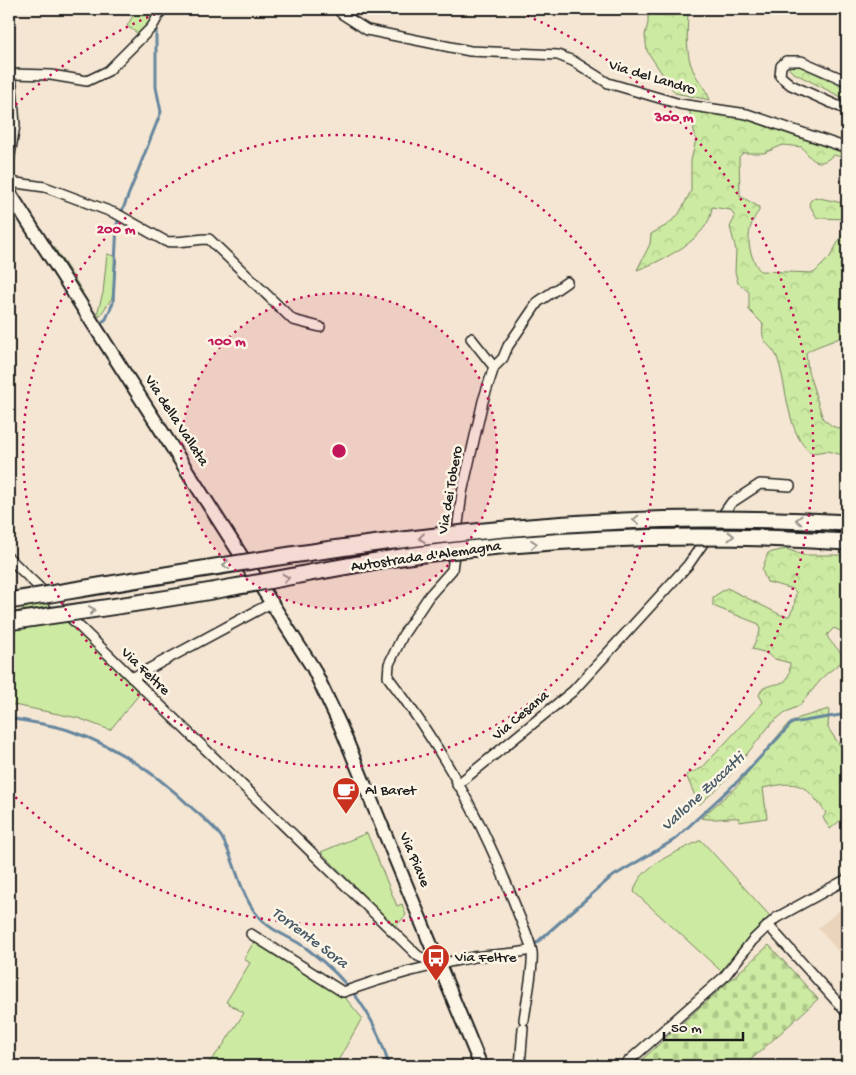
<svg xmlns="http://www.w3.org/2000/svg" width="856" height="1075" viewBox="0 0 856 1075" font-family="'Gochi Hand',sans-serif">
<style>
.built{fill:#ebd4bc}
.green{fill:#cceaa1;stroke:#74835e}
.forest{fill:url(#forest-crowns);stroke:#74835e}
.cemetery{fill:url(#cemetery-stones);stroke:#74835e}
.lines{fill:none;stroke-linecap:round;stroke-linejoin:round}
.stream{stroke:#66869e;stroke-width:3}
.minor-casing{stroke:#1c1c1c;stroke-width:12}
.secondary-casing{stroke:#1c1c1c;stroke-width:16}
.minor{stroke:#fcf5e5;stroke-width:9}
.secondary{stroke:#fcf5e5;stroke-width:12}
.motorway-bridge-casing{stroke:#1c1c1c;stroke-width:19;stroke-linecap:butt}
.motorway-bridge{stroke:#fcf5e5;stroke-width:15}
.oneway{stroke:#97938b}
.ring{fill:none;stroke:#c2185b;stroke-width:2.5;stroke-dasharray:2.5 5}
.labels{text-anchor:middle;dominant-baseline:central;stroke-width:5;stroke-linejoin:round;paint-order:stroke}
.street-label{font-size:15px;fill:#1c1c1c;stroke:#fcf5e5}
.poi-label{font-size:15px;fill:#1c1c1c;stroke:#fcf5e5;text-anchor:start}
.water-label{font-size:16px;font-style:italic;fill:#475a68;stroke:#fcf5e5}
.centre{fill:#c2185b;stroke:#fcf5e5;stroke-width:2.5}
.ring-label{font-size:15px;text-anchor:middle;font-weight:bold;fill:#c2185b;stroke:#fcf5e5;stroke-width:5;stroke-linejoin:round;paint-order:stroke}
</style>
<defs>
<pattern id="forest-crowns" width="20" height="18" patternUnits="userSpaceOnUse" patternTransform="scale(1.25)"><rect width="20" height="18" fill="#cceaa1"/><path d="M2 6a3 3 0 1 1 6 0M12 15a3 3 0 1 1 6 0" fill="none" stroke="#afc88a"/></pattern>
<pattern id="cemetery-stones" width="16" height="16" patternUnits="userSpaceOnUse" patternTransform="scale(1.25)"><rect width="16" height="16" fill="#cceaa1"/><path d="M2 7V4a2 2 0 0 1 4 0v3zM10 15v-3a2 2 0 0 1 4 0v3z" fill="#afc88a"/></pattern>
</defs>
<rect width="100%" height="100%" fill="#f4e6d2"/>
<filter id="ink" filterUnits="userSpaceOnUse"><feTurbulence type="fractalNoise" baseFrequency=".02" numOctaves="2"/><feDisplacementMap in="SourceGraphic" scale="10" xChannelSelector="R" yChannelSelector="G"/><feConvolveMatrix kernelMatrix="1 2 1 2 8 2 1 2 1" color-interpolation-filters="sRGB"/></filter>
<g filter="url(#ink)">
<path class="built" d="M 841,909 L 847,916 L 847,961 L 818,928 Z"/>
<g class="green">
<path d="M 137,9 L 154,9 L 153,18 L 140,35 L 127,26 Z"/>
<path d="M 46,242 L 54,247 L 83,292 L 79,292 Z"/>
<path d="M 107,254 L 117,257 L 112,298 L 99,317 L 97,314 L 103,293 Z"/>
<path d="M 46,598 L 142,691 L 110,730 L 78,718 L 9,704 L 9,616 Z"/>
<path d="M 367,833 L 397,906 L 402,904 L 406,915 L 395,927 L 321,852 Z"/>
<path d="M 701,840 L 770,916 L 751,934 L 721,971 L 634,892 C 639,865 678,852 701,840 Z"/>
<path d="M 255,940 L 342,994 L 362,1018 L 335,1066 L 206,1066 L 222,1047 L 244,1013 L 226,1002 L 250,963 L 244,959 Z"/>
</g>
<g class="forest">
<path d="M 648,9 L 688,9 C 688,26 685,48 691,65 C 695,78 705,86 710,100 L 675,93 L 647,51 L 645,35 L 648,23 Z"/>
<path d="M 791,63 L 801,66 L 847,89 L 847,100 L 792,72 L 789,69 Z"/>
<path d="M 688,105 L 737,113 L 847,149 L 847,158 L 833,155 C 819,169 811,160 802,147 L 783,145 L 764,153 L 743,153 L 739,157 L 740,196 L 759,207 L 759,211 C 745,228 746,252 760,271 L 814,273 L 830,257 L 847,226 L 847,334 C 837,341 811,347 806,353 L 808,371 L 823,419 L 832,426 L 847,431 L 847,456 L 827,451 L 811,453 C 787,435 787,386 778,360 C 772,342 760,347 763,324 L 749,310 L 749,292 L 738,283 L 735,272 L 736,250 L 730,227 L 735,217 L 731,210 L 712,207 C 711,238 662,261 637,270 L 650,244 L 651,234 L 667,225 L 679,214 L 691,191 L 691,161 L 696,139 Z"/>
<path d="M 815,197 L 847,204 L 847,219 L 817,218 L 809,204 L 811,200 Z"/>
<path d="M 786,549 L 803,555 L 847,555 L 847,634 L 834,628 L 827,635 C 830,645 842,649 844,660 L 825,675 L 799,706 L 784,713 L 771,724 L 725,781 L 699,805 L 686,775 L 702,768 L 763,702 L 759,695 L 762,689 C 777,680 790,690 790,663 L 775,659 L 764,652 L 752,649 L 760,631 L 759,624 L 713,606 L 713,597 L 727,588 L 781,615 L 789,616 L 794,607 L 796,592 L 793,589 L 767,582 L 762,570 L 768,553 Z"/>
<path d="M 829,709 L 828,728 L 847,756 L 847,818 L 841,820 L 830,829 L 823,818 L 826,813 C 804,783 800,780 763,788 L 767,818 L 739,822 L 739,818 C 726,817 714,821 701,818 L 736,787 L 786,726 L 799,718 Z"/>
</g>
<path class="cemetery" d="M 769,945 L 818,999 L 744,1066 L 639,1066 L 637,1064 Z"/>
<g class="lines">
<g class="stream">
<path d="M 100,324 L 106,319 L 113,303 L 117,224 L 161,112 L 156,87 L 156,27"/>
<path d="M 9,718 C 28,722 50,724 68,730 C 116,746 157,774 192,808 C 202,817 215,827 222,838 C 238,865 240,901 264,922 C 275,933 293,938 306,948 C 349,980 375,1014 389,1066"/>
<path d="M 534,945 L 610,878 L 674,840 L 739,780 L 792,723 L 847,714"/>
</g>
<defs>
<g id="minor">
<path d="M 337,9 L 342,14 L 367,30 L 470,51 L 558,55 L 573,61 L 608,83 L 680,104 L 747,114 L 847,148"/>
<path d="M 841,9 L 847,13"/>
<path d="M 11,74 L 51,75 L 87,81 L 108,71 L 152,27 L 162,9"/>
<path d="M 847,81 L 801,61 L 786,61 L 781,66 L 780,76 L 791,85 L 847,110"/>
<path d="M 9,161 L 15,125 L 11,74 L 9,70"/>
<path d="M 9,182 L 45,187 L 117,214 L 165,241 C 174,244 196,239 209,239 L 293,320 L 320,327"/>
<path d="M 471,338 L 494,367"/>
<path d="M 9,558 L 418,956 L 440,965"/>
<path d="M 132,678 L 273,602"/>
<path d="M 457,785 L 573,691 L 688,565 L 731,503 L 760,484 L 790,486"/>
<path d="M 768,925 L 847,1013"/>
<path d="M 251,934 L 343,992 C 385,977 429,965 474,957 C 493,954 512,955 531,950"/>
<path d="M 524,1020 C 526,1003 534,966 532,952 C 529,936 520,920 515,905 C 484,824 441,746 388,677 L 389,664 L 403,635 L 429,596 L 452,570 L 462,493 L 483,401 L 494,367 L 503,358 L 508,346 L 538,302 L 567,282"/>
<path d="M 520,1066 L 523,1028"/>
<path d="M 623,1066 L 724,977 L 752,941 L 776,918 L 847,879"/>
</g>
<path id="secondary" d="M 9,192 L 313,668 L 340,725 L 481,1066"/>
</defs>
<use href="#minor" class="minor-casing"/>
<use href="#secondary" class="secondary-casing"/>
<use href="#minor" class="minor"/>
<use href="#secondary" class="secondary"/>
<defs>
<g id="motorway-bridge">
<path d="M 9,601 C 212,567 416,530 623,521 C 697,517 772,519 847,523"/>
<path d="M 9,622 C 80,611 152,602 223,589 C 287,578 351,564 415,555 C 558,537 703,532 847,542"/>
</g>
</defs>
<use href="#motorway-bridge" class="motorway-bridge-casing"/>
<use href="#motorway-bridge" class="motorway-bridge"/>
</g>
<defs><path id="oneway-chevron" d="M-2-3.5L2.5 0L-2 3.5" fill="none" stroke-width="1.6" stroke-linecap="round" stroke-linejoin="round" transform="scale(1.25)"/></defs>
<g class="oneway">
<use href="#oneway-chevron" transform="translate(636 520) rotate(179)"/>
<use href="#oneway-chevron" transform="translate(799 520) rotate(-178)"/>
<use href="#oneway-chevron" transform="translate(731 536)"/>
<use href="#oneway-chevron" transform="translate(422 538) rotate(174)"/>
<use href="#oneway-chevron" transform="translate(534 544) rotate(-4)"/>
<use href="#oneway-chevron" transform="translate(226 565) rotate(172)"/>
<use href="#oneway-chevron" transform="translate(286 578) rotate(-10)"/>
<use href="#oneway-chevron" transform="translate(92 610) rotate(-9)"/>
</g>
</g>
<circle cx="339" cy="451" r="158" fill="#c2185b" fill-opacity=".12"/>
<g class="ring">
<circle cx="339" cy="451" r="158"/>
<circle cx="339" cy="451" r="316"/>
<path d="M10 110A474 474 0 0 1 165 10M513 10A474 474 0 1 1 10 792"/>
</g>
<defs>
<symbol id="cafe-pin" viewBox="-11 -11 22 30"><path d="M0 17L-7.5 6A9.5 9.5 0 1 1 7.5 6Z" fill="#c8321e" stroke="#fcf5e5"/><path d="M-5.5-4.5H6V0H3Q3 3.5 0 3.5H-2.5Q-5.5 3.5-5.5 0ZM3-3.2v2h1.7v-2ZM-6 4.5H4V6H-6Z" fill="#fff"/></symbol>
<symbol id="bus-pin" viewBox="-11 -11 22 30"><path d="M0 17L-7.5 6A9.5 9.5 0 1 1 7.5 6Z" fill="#c8321e" stroke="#fcf5e5"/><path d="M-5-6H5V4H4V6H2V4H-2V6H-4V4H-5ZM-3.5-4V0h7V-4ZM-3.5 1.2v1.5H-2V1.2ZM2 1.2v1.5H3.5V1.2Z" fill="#fff"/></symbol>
</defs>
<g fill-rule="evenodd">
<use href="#cafe-pin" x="330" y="775" width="32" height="43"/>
<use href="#bus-pin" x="420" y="942" width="32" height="43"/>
</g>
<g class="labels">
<g class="street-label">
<text transform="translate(652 78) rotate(17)">Via del Landro</text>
<text transform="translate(176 421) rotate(57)">Via della Vallata</text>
<text transform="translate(451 490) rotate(-80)">Via dei Tobero</text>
<text transform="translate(426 557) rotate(-8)">Autostrada d'Alemagna</text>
<text transform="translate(145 672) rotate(44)">Via Feltre</text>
<text transform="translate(521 716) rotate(-40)">Via Cesana</text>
<text transform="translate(414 860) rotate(67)">Via Piave</text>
</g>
<g class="poi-label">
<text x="365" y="791">Al Baret</text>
<text x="455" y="958">Via Feltre</text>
</g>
<g class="water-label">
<text transform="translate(704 793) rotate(-43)">Vallone Zuccatti</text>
<text transform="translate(309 939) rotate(37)">Torrente Sora</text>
</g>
</g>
<circle cx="339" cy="451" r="8" class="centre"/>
<g class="ring-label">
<text x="674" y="121">300 m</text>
<text x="116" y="233">200 m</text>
<text x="227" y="345">100 m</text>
</g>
<rect width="856" height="1075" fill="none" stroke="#fcf5e5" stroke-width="30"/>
<rect x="15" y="15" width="826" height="1045" fill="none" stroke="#1c1c1c" stroke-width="2" filter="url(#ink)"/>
<path d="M664 1032v8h79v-8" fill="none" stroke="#1c1c1c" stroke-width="2.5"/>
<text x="671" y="1032" font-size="15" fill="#1c1c1c" stroke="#fcf5e5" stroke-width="4" paint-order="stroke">50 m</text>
</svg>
